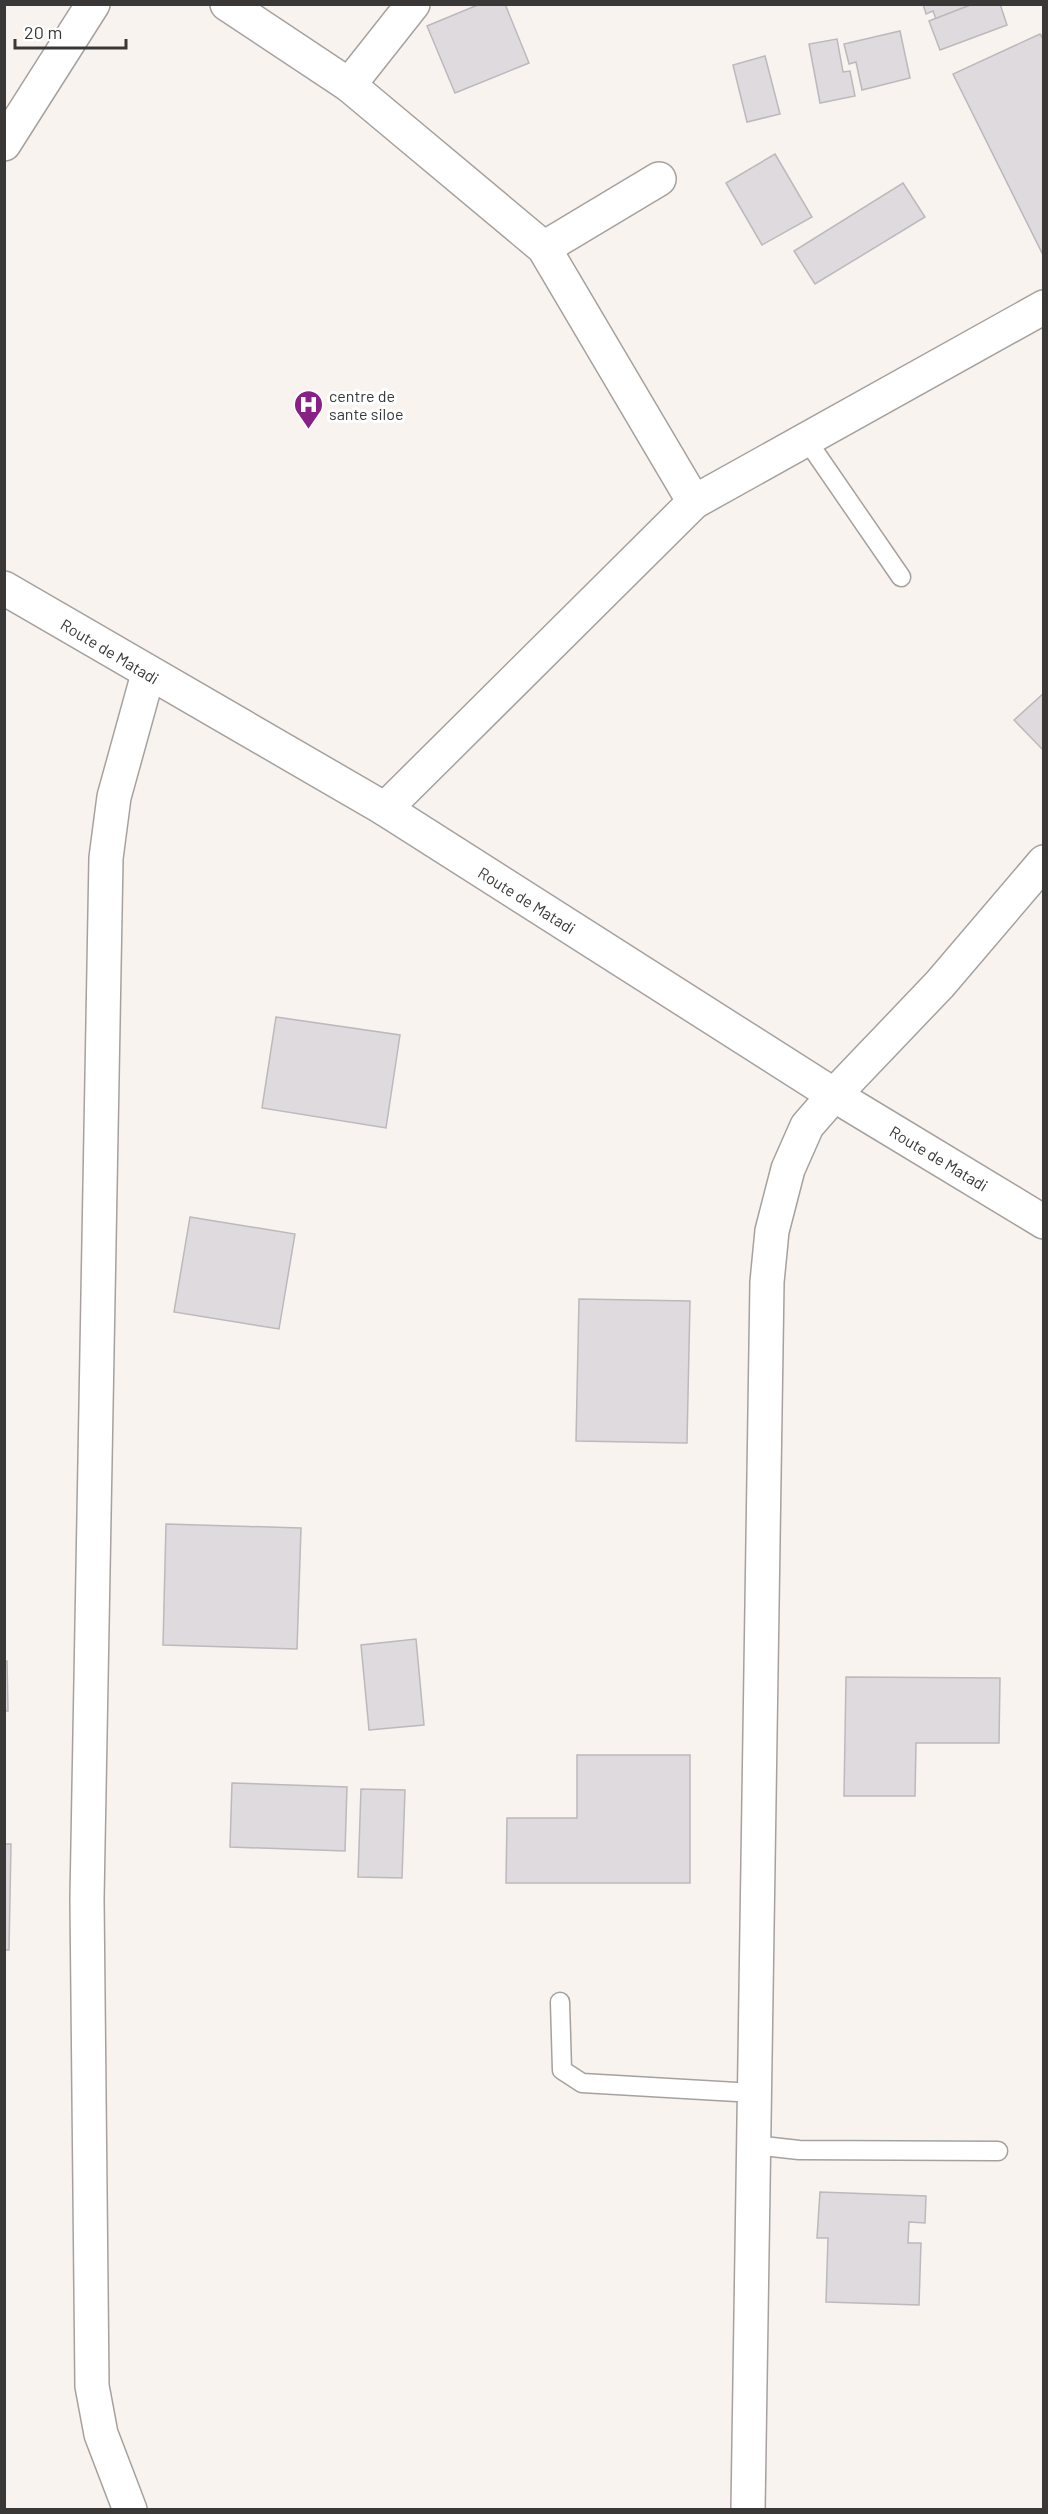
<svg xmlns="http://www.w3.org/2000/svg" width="1048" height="2514" viewBox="0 0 1048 2514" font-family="Barlow,sans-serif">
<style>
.building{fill:#dedade;stroke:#bcb8bc;stroke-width:1.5}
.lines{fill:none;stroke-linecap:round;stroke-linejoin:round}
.service-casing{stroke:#a6a19e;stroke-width:21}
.minor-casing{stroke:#a6a19e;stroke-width:36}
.primary-casing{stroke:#a6a19e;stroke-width:36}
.service{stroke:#fff;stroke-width:18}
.minor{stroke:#fff;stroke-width:33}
.primary{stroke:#fff;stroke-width:33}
.labels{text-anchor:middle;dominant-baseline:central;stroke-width:6;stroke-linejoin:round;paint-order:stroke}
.poi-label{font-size:16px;fill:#3a3836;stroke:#fff;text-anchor:start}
.street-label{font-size:16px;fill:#3a3836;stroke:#fff}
</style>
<rect width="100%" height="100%" fill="#f8f3ef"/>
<g class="building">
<path d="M 480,4 L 505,4 L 529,63 L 455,93 L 427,26 Z"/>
<path d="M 923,4 L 973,4 L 936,19 L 933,11 L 926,14 Z"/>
<path d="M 973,4 L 1000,4 L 1007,25 L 940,50 L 929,21 Z"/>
<path d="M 900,31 L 910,78 L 862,90 L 856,62 L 849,64 L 844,44 Z"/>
<path d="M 1040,34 L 1044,40 L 1044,257 L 953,74 Z"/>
<path d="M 837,39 L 843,72 L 850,71 L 855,96 L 820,103 L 809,44 Z"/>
<path d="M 765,56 L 780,114 L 747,122 L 733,65 Z"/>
<path d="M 775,154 L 812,217 L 762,245 L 726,183 Z"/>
<path d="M 903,183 L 925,217 L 815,284 L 794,251 Z"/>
<path d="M 1044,693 L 1044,751 L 1014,720 Z"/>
<path d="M 276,1017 L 400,1035 L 386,1128 L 262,1108 Z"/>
<path d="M 190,1217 L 295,1234 L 279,1329 L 174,1312 Z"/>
<path d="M 579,1299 L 690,1301 L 687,1443 L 576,1441 Z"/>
<path d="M 166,1524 L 301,1528 L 297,1649 L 163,1645 Z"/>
<path d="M 416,1639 L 424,1725 L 369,1730 L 361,1645 Z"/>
<path d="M 4,1661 L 7,1661 L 8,1711 L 4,1711 Z"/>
<path d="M 846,1677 L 1000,1678 L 999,1743 L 916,1743 L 915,1796 L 844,1796 Z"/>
<path d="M 577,1755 L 690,1755 L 690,1883 L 506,1883 L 507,1818 L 577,1818 Z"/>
<path d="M 232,1783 L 347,1787 L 345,1851 L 230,1847 Z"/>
<path d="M 361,1789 L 405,1790 L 402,1878 L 358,1877 Z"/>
<path d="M 4,1844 L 11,1844 L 9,1950 L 4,1950 Z"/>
<path d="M 820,2192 L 926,2196 L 925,2223 L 909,2222 L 908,2243 L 921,2243 L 919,2305 L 826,2302 L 828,2238 L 817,2238 Z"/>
</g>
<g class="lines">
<defs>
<g id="service">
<path d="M 806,439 L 901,577"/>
<path d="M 560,2002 L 562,2070 L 582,2083 L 754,2093"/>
<path d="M 754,2145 L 799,2150 L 998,2151"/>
</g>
<g id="minor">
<path d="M 227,4 L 349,85 L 544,248 L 694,502"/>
<path d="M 349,85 L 413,4"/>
<path d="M 4,144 L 93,4"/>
<path d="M 544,248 L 659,179"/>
<path d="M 385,809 L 694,502 L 1044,307"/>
<path d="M 130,2510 L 101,2434 L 92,2386 L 87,1899 L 106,858 L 114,797 L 148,674"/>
<path d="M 748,2510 L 767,1282 L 772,1231 L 788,1169 L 807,1126 L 834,1095 L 940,984 L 1044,862"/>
</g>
<path id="primary" d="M 4,588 L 385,809 L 834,1095 L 1044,1222"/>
</defs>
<use href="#service" class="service-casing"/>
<use href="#minor" class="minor-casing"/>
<use href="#primary" class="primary-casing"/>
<use href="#service" class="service"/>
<use href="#minor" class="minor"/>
<use href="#primary" class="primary"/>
</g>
<defs>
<symbol id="hospital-pin" viewBox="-11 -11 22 30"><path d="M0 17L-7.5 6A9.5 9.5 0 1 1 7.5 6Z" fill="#892086" stroke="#fff"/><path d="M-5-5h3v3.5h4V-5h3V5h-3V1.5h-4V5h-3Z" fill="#fff"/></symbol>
</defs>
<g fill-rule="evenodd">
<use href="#hospital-pin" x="292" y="388" width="33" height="45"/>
</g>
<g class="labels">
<g class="poi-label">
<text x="329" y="395">centre de<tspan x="329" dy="18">sante siloe</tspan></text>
</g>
<g class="street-label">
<text transform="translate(110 651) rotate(31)">Route de Matadi</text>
<text transform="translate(527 900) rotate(32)">Route de Matadi</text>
<text transform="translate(939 1158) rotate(31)">Route de Matadi</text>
</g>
</g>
<rect width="1048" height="2514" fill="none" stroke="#3a3836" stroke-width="12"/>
<path d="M15 39v9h111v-9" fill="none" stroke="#3a3836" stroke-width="3"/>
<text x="24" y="39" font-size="18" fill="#3a3836" stroke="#ffffff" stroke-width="4.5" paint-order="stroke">20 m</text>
</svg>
